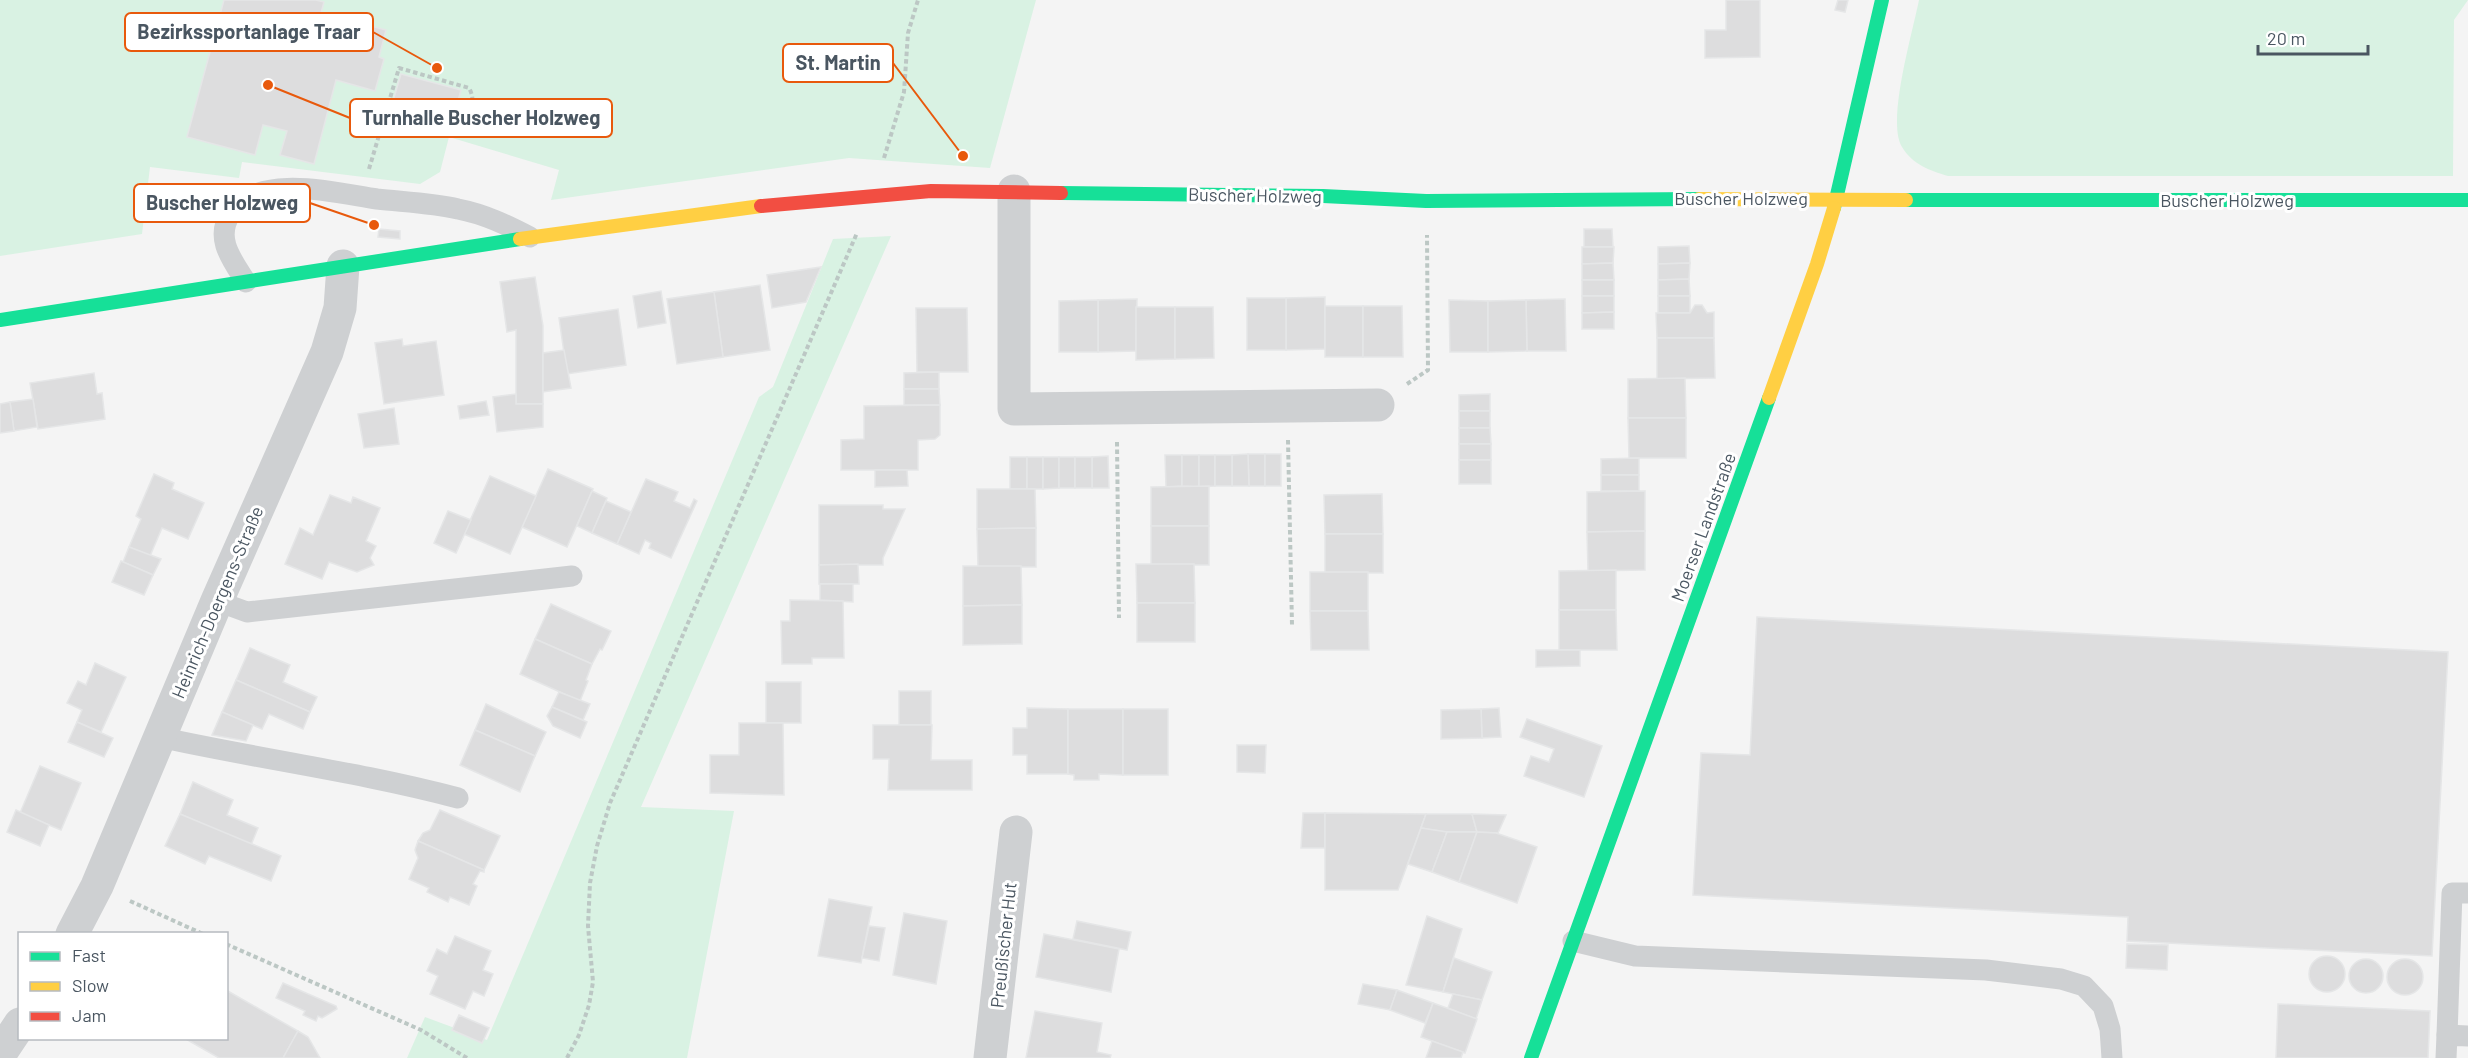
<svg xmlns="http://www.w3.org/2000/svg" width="2468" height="1058" viewBox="0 0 2468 1058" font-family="Barlow,sans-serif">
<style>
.green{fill:#d9f2e3}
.building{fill:#ddddde;stroke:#e5e6e7;stroke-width:1.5}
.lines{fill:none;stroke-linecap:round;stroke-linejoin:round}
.path{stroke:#bcc7c4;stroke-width:4;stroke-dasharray:4.5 3;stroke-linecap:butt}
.lane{stroke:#ced0d2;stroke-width:21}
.street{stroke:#ced0d2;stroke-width:33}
.fast{stroke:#16e098;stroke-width:14}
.slow{stroke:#ffcf43;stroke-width:14}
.jam{stroke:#f24e42;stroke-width:14}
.labels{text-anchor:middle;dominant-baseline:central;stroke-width:6;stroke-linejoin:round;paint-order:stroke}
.street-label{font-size:18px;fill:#4a5661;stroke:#fff}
.leader{fill:none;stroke:#e8590c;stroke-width:2}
.callout-dot{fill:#e8590c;stroke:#fff;stroke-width:2}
.callout{fill:#fff;stroke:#e8590c;stroke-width:2}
.callout-label{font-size:20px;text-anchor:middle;font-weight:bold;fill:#4a5661}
</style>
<rect width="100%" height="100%" fill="#f4f4f4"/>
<g class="green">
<path d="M 0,0 L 1036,0 L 990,168 L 849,158 L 551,200 L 559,170 L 449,137 L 440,172 L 420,184 L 242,162 L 239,178 L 150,167 L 142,234 L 0,256 Z"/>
<path d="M 1919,0 L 2468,0 L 2454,20 L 2453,176 L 1948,176 C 1929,170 1913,165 1902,147 C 1886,122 1913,31 1919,0 Z"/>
<path d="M 891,236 L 641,807 L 734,811 L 687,1058 L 407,1058 L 425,1017 L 487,1040 L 759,397 L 773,387 L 833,239 Z"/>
</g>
<g class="building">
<path d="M 224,0 L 316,0 L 324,2 L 321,13 L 386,30 L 379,57 L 384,59 L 375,91 L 336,80 L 314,164 L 280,155 L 287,131 L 263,125 L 255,155 L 187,137 Z"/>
<path d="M 1726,0 L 1760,0 L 1760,57 L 1705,58 L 1705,30 L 1726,30 Z"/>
<path d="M 1838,0 L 1848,0 L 1845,12 L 1835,10 Z"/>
<path d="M 401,74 L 461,90 L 449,134 L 388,118 Z"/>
<path d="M 379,229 L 400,231 L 400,239 L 378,237 Z"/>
<path d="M 1584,229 L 1612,229 L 1613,247 L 1584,247 Z"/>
<path d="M 1689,246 L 1690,263 L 1658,264 L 1658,247 Z"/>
<path d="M 1582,247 L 1614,247 L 1613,263 L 1582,264 Z"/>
<path d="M 1613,263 L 1614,280 L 1582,280 L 1582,264 Z"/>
<path d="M 1690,263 L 1689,279 L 1658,280 L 1658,264 Z"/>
<path d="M 821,267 L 806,302 L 772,308 L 767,275 Z"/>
<path d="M 535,277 L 543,326 L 543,404 L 516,404 L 516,330 L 507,332 L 500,282 Z"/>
<path d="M 1689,279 L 1690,296 L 1658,296 L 1658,280 Z"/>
<rect x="1582" y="280" width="32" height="16"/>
<path d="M 760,285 L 770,350 L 723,357 L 714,292 Z"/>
<path d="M 661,291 L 666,323 L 638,328 L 633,296 Z"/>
<path d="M 714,292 L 723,357 L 677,364 L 667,299 Z"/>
<path d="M 1582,296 L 1614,296 L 1614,312 L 1582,313 Z"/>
<rect x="1658" y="296" width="32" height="17"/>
<path d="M 1325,297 L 1325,349 L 1286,350 L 1286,298 Z"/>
<rect x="1247" y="298" width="39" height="52"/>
<path d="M 1137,299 L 1136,351 L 1098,352 L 1098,300 Z"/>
<path d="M 1565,299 L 1566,351 L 1527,351 L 1526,300 Z"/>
<path d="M 1098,300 L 1098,352 L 1059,352 L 1059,301 Z"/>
<path d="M 1449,300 L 1488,301 L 1488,352 L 1450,352 Z"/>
<path d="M 1526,300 L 1527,351 L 1488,352 L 1488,301 Z"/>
<path d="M 1695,305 L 1702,305 L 1707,313 L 1714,312 L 1714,338 L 1657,338 L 1656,313 L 1690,313 Z"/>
<rect x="1325" y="306" width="38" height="51"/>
<path d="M 1363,306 L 1402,306 L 1403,357 L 1363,357 Z"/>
<path d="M 1136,307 L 1175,307 L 1175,359 L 1136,360 Z"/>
<path d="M 1175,307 L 1213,307 L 1214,358 L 1175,359 Z"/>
<path d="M 916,308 L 967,308 L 968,372 L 917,372 Z"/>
<path d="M 618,309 L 626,365 L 567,374 L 559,318 Z"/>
<path d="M 1614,312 L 1614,329 L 1582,329 L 1582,313 Z"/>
<path d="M 1657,338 L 1714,338 L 1715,378 L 1657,379 Z"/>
<path d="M 402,339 L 403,346 L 436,341 L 444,395 L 384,404 L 375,343 Z"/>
<path d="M 564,350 L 571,388 L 543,392 L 543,353 Z"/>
<path d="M 939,372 L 939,389 L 904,389 L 904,373 Z"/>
<path d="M 94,373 L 97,394 L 102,393 L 105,419 L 38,429 L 30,383 Z"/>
<path d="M 1685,378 L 1686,418 L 1628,418 L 1628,379 Z"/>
<path d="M 904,389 L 939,389 L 940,405 L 904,405 Z"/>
<path d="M 516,394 L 516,404 L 543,404 L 543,427 L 497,432 L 493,397 Z"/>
<path d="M 1490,394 L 1490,411 L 1459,411 L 1459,395 Z"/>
<path d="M 33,399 L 37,427 L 14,431 L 10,402 Z"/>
<path d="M 486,401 L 489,415 L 460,419 L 458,406 Z"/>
<path d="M 10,402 L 14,431 L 0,433 L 0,404 Z"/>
<path d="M 940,405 L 940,435 L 935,439 L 918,440 L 918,470 L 841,470 L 841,440 L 864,439 L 864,406 Z"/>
<path d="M 394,408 L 399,444 L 364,448 L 358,414 Z"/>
<rect x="1459" y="411" width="31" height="17"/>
<path d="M 1628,418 L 1686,418 L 1686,458 L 1629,458 Z"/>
<path d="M 1459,428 L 1490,428 L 1491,444 L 1459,444 Z"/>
<rect x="1459" y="444" width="32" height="16"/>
<path d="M 1248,454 L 1265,454 L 1265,486 L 1249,486 Z"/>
<path d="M 1248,454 L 1249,486 L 1232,486 L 1232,455 Z"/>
<rect x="1265" y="454" width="16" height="32"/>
<path d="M 1165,455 L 1182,455 L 1182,486 L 1166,487 Z"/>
<path d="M 1182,455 L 1199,455 L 1199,487 L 1182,486 Z"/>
<path d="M 1199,455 L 1215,455 L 1215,486 L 1199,487 Z"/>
<rect x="1215" y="455" width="17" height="31"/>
<path d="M 1108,456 L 1109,488 L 1092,488 L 1092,457 Z"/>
<rect x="1010" y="457" width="17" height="32"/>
<rect x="1027" y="457" width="16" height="32"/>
<path d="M 1043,457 L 1059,457 L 1059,488 L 1043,489 Z"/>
<rect x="1059" y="457" width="16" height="31"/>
<rect x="1075" y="457" width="17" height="31"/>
<path d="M 1639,458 L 1639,475 L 1601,475 L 1601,459 Z"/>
<rect x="1459" y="460" width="32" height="24"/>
<path d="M 548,469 L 593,489 L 567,547 L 522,527 Z"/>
<path d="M 875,470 L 907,470 L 908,486 L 875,487 Z"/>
<path d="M 154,474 L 174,483 L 172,489 L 204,503 L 188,539 L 162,528 L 150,556 L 129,547 L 141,519 L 136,516 Z"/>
<rect x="1601" y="475" width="38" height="16"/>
<path d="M 490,476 L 536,496 L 510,554 L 464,534 Z"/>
<path d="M 646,479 L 678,492 L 674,501 L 690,508 L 694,499 L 697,501 L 671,558 L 649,548 L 651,543 L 645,540 L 639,554 L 617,544 Z"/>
<path d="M 1209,486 L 1209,526 L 1151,526 L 1151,487 Z"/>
<path d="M 977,489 L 1035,489 L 1036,528 L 977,529 Z"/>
<path d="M 592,491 L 607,498 L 592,533 L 577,526 Z"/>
<path d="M 1645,491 L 1645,531 L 1587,532 L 1587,492 Z"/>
<path d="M 1382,494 L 1383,534 L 1325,534 L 1324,495 Z"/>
<path d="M 330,495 L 351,503 L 353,497 L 380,508 L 366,541 L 376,546 L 370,558 L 374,565 L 357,572 L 329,562 L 322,579 L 285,564 L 300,528 L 313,535 Z"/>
<path d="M 606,501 L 631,512 L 617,544 L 592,533 Z"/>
<path d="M 819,505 L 883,505 L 883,509 L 905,509 L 883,558 L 883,565 L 819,565 Z"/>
<path d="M 448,511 L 471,520 L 456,553 L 434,543 Z"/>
<rect x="1151" y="526" width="58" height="39"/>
<path d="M 1036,528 L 1036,567 L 978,567 L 977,529 Z"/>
<path d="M 1645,531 L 1645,570 L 1588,571 L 1587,532 Z"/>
<rect x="1325" y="534" width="58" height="39"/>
<path d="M 129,547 L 161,559 L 153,575 L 123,562 Z"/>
<path d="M 121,561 L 153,575 L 144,595 L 112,582 Z"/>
<path d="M 858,564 L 859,584 L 819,584 L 819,565 Z"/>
<path d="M 1136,564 L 1194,564 L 1195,603 L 1137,603 Z"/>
<path d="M 963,566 L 1021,566 L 1022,605 L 963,606 Z"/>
<path d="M 1616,570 L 1616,610 L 1559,610 L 1559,571 Z"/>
<rect x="1310" y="572" width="58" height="39"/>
<path d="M 820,584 L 853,584 L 853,602 L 820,600 Z"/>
<path d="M 790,600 L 843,601 L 844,658 L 812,658 L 812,664 L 782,664 L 781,621 L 790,621 Z"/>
<rect x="1137" y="603" width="58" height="39"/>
<path d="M 551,604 L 611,631 L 602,650 L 600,649 L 592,664 L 535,639 Z"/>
<path d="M 1022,605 L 1022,644 L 963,645 L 963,606 Z"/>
<path d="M 1559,610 L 1616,610 L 1617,650 L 1559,650 Z"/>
<path d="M 1310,611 L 1368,611 L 1369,650 L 1311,650 Z"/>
<path d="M 1757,617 L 2448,652 L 2432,956 L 2127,941 L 2128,917 L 1693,895 L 1701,753 L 1750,755 Z"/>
<path d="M 535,639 L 592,664 L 586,680 L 588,681 L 580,701 L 520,674 Z"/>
<path d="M 250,648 L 290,665 L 283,682 L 317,697 L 310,712 L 236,680 Z"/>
<path d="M 1536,650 L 1580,650 L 1580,666 L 1536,667 Z"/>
<path d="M 95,663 L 126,677 L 101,732 L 77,722 L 82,710 L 67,703 L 78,681 L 86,685 Z"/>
<path d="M 236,680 L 310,712 L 303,729 L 269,714 L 262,729 L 222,712 Z"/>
<rect x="766" y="682" width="35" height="41"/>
<rect x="899" y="691" width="32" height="34"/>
<path d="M 559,692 L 590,704 L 583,720 L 552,707 Z"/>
<path d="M 486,704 L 546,732 L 535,756 L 475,730 Z"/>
<path d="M 552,707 L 587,722 L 580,738 L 553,726 L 547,716 Z"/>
<path d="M 1027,708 L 1068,709 L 1068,774 L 1027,774 L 1027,755 L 1013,755 L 1013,728 L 1027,728 Z"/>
<path d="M 1499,708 L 1501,737 L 1482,738 L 1481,709 Z"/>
<path d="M 1068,709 L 1123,709 L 1123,775 L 1099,774 L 1099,780 L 1074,780 L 1074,775 L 1068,774 Z"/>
<rect x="1123" y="709" width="45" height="66"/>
<path d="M 1481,709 L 1482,738 L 1441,739 L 1441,710 Z"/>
<path d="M 222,712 L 253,725 L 246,741 L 212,735 Z"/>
<path d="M 1527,719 L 1602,746 L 1584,797 L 1524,776 L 1531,756 L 1549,762 L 1554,749 L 1520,737 Z"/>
<path d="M 77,722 L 113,738 L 104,757 L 68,742 Z"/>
<path d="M 739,723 L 783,723 L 784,795 L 710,793 L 710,755 L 739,755 Z"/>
<path d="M 873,725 L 932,725 L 931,760 L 972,760 L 972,790 L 888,790 L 889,759 L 873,759 Z"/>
<path d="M 475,730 L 535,756 L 520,792 L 460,765 Z"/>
<path d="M 1237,745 L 1266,745 L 1265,773 L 1237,772 Z"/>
<path d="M 40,766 L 81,783 L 61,830 L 20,813 Z"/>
<path d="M 193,782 L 233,800 L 227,815 L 258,828 L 251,845 L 180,814 Z"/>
<path d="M 16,810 L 49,825 L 40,846 L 7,832 Z"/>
<path d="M 440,810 L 500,836 L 484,870 L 418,841 L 423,833 L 430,830 Z"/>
<path d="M 1303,813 L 1325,813 L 1325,848 L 1301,848 Z"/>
<path d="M 1325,813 L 1426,814 L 1398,890 L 1325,890 Z"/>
<path d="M 180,814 L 281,856 L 271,881 L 209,856 L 205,864 L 165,846 Z"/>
<path d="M 1426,814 L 1472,814 L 1477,832 L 1447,832 L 1421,828 Z"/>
<path d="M 1472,814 L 1506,815 L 1498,833 L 1477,832 Z"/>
<path d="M 1421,828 L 1447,832 L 1432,872 L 1408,864 Z"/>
<path d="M 1447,832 L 1477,832 L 1459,882 L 1432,872 Z"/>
<path d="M 1477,832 L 1496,833 L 1537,847 L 1517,903 L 1459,882 Z"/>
<path d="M 418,841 L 484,870 L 484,872 L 480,871 L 473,884 L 477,886 L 469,905 L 450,897 L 448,902 L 427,892 L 429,888 L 409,879 L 418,858 L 415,850 Z"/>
<path d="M 829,899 L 872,907 L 861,963 L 818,956 Z"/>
<path d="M 904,913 L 947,921 L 936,984 L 893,975 Z"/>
<path d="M 1427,916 L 1462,929 L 1443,992 L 1406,985 Z"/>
<path d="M 1077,921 L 1131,932 L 1127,950 L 1073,939 Z"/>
<path d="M 869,926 L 885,928 L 879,961 L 862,958 Z"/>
<path d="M 1044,934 L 1119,949 L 1111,992 L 1036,977 Z"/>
<path d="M 455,936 L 491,951 L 483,970 L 493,974 L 484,996 L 473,991 L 465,1009 L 430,994 L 438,976 L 427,971 L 437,949 L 447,954 Z"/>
<path d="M 2127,944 L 2168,945 L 2167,970 L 2126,968 Z"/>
<circle cx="2327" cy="974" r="18"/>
<path d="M 1454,958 L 1492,972 L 1482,1000 L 1443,992 Z"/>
<circle cx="2366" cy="976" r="17"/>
<circle cx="2405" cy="977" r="18"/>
<path d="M 283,983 L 336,1006 L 337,1009 L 322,1018 L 318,1016 L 316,1021 L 303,1015 L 305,1011 L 276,998 Z"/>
<path d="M 1363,984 L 1397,990 L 1390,1010 L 1358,1004 Z"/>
<path d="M 226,990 L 298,1031 L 283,1058 L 219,1058 L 184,1038 L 226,1038 Z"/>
<path d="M 1397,990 L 1433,1003 L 1425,1023 L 1390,1010 Z"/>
<path d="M 1453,994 L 1482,1000 L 1476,1019 L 1448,1008 Z"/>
<path d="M 1433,1003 L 1477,1019 L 1465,1053 L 1421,1037 Z"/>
<path d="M 2278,1004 L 2430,1011 L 2428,1058 L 2276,1058 Z"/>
<path d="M 1035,1011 L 1102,1023 L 1097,1052 L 1111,1055 L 1110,1058 L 1026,1058 Z"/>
<path d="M 459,1015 L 489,1028 L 482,1043 L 452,1030 Z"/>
<path d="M 298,1031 L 308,1037 L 320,1058 L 283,1058 Z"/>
<path d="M 1432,1041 L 1463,1052 L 1461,1058 L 1426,1058 Z"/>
</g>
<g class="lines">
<g class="path">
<path d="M 884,158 L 904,92 L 908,33 L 918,0"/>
<path d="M 369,169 L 399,68 L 469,88 C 477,102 470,116 466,131"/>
<path d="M 1407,384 L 1428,370 L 1427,235"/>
<path d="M 1288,440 L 1292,625"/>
<path d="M 1117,442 L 1119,618"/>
<path d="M 130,901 L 203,934"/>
<path d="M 226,944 L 421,1030 L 467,1058"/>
<path d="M 567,1058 L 579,1035 L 589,1005 L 593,982 L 588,926 L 590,883 L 597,846 L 610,803 L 857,233"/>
</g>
<g class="lane">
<path d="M 246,282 C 232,260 214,238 231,213 C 258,172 336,193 377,199 C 404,202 432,203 458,209 C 484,214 507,225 530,237"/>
<path d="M 217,601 L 247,612 L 572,576"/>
<path d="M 159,737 C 259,759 360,772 458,798"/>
<path d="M 1573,941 L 1635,956 L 1986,970 L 2061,979 L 2084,986 L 2103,1006 L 2110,1029 L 2112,1058"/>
<path d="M 2447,1035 L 2452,893 L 2468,893"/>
<path d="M 2446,1058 L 2447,1035 L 2468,1036"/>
</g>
<g class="street">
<path d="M 1014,191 L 1014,409 L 1378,405"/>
<path d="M 72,934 L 97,886 L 217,601 L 327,352 L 340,308 L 343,266"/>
<path d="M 0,1054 L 20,1024"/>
<path d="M 990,1058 L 1016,832"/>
</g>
<g class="fast">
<path d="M 1061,193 L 1323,196 L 1426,201 L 1699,199"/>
<path d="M 1906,200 L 2468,200"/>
<path d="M 1834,208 L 1882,0"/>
<path d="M 0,320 L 520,239"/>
<path d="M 1531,1058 L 1769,398"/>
</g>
<g class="slow">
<path d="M 1699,199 L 1906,200"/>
<path d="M 520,239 L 761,206"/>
<path d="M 1769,398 L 1817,264 L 1834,208"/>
</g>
<path class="jam" d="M 761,206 L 931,191 L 1061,193"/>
</g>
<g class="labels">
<g class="street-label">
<text transform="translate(1255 195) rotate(1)">Buscher Holzweg</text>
<text x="1741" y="198">Buscher Holzweg</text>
<text x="2227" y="200">Buscher Holzweg</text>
<text transform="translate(1703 527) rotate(-70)">Moerser Landstraße</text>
<text transform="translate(217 602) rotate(-67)">Heinrich-Doergens-Straße</text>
<text transform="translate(1003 945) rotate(-84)">Preußischer Hut</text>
</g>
</g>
<path class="leader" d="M437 68L373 32M963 156L893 63M268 85L350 118M374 225L310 203"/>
<g class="callout-dot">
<circle cx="437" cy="68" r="6"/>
<circle cx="963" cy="156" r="6"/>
<circle cx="268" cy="85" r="6"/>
<circle cx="374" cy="225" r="6"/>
</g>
<g class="callout">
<rect x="125" y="13" width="248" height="38" rx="6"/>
<rect x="783" y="44" width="110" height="38" rx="6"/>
<rect x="350" y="99" width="262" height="38" rx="6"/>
<rect x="134" y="184" width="176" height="38" rx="6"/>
</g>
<g class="callout-label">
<text x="249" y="39">Bezirkssportanlage Traar</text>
<text x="838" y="70">St. Martin</text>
<text x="481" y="125">Turnhalle Buscher Holzweg</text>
<text x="222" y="210">Buscher Holzweg</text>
</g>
<rect x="18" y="932" width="210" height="108" fill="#ffffff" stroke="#b7bbc0" stroke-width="1.5"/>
<rect x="30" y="952" width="30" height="9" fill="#16e098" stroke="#b7bbc0" stroke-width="1.5"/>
<text x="72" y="962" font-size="18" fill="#4a5661">Fast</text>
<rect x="30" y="982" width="30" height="9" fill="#ffcf43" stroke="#b7bbc0" stroke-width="1.5"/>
<text x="72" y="992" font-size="18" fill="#4a5661">Slow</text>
<rect x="30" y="1012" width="30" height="9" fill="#f24e42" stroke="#b7bbc0" stroke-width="1.5"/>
<text x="72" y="1022" font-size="18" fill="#4a5661">Jam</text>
<path d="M2258 45v9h110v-9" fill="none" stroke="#4a5661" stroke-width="3"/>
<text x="2267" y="45" font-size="18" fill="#4a5661" stroke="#ffffff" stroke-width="4.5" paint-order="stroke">20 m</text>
</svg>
